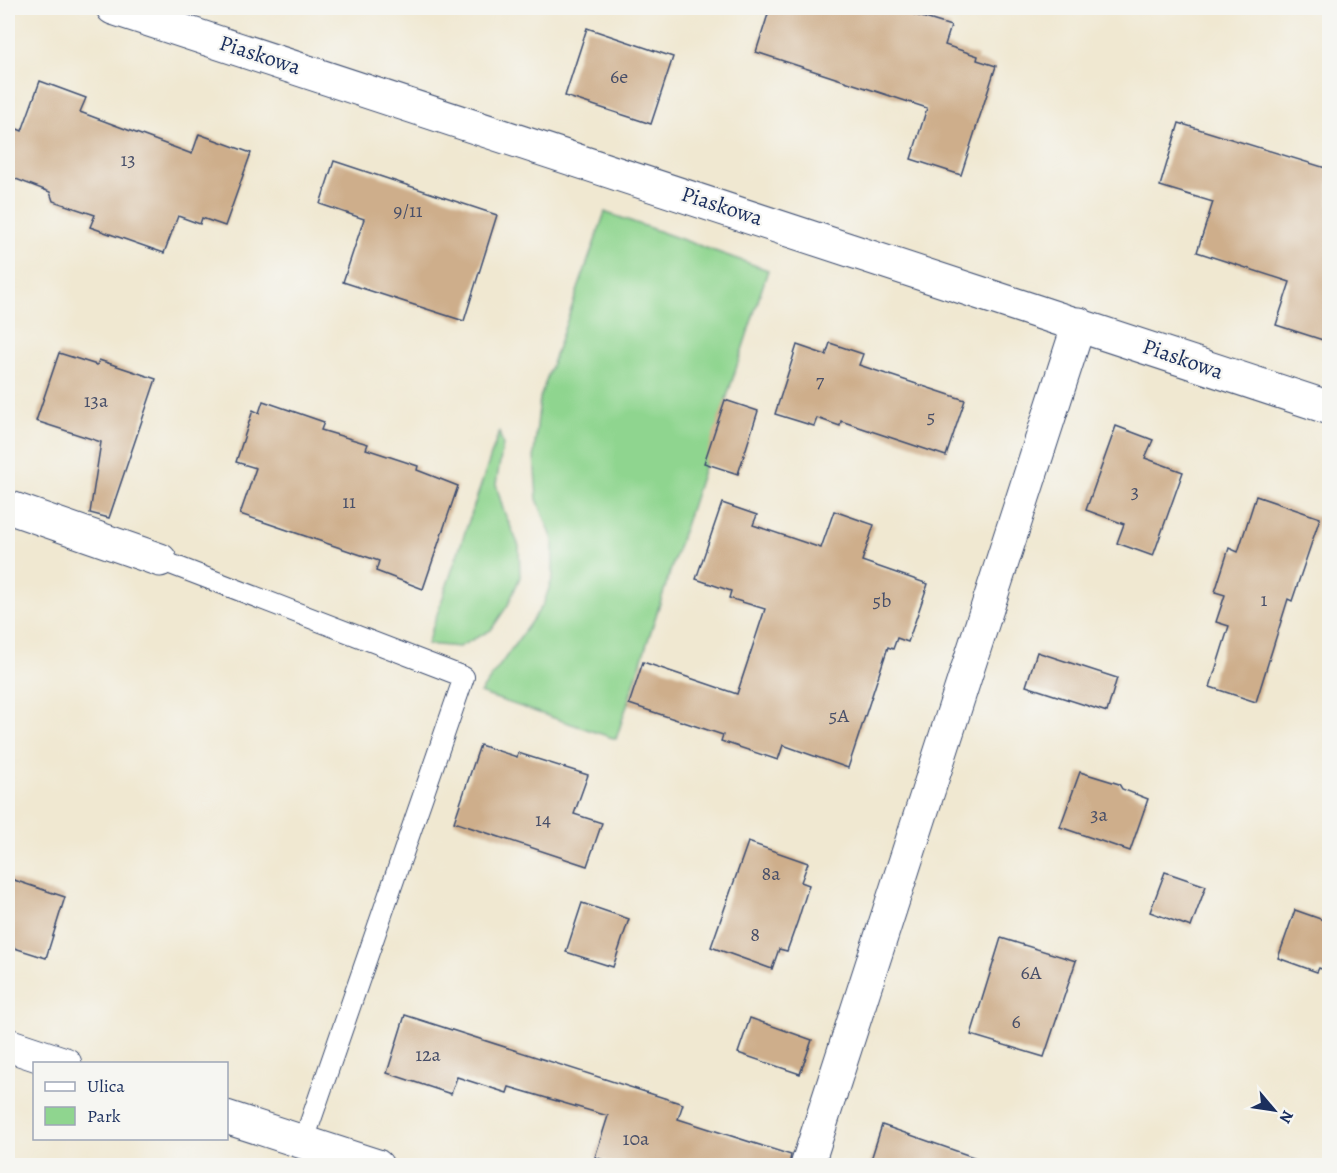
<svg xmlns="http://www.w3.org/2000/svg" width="1337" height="1173" viewBox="0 0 1337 1173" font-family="Alegreya,serif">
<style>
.green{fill:#8fd58f;stroke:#558276;stroke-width:1.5}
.building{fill:#ceae8b}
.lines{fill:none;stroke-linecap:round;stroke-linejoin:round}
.service-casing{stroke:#3b4b6f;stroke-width:22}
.minor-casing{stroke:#3b4b6f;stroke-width:35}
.service{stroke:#fff;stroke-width:20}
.minor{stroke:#fff;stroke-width:33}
.labels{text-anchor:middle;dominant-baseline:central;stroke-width:4.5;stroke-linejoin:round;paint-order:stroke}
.number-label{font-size:20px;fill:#484f69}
.street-label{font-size:22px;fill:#1b2f5e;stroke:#f6f6f2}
</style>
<rect width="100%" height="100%" fill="#f6f6f2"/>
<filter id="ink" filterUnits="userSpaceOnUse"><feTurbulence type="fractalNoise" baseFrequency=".0167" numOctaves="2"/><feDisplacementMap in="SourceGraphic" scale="12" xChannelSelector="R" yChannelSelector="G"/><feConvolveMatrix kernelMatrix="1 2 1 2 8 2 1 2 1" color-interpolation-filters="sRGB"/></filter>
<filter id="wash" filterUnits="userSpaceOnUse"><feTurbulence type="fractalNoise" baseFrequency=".008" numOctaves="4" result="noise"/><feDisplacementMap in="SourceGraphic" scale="24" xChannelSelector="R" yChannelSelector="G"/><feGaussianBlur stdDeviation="1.35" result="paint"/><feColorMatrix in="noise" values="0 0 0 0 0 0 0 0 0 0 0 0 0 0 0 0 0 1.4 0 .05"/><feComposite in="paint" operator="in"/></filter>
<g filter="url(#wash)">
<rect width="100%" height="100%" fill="#f0e8d1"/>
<g class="green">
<path d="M 605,212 L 768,270 L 616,739 L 480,693 L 543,605 L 553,577 L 553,540 L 537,499 L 534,454 L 540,398 Z"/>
<path d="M 499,432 L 503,445 L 496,484 L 503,509 L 519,546 L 520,577 L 508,605 L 491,630 L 459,647 L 427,644 Z"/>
</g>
<g id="blocks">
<g class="building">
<path d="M 770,8 L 893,8 L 951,26 L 945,45 L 978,56 L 977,60 L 996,66 L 961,175 L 911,159 L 927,108 L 756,52 Z"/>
<path d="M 587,28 L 673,57 L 651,124 L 565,96 Z"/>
<path d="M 40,81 L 86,98 L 80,112 L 192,154 L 199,134 L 251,153 L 225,226 L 202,218 L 200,224 L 178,216 L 164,253 L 90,227 L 95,215 L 53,201 L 50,192 L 8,176 L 8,125 L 22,131 Z"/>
<path d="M 1179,123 L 1329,169 L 1329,342 L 1276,325 L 1290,282 L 1197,252 L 1213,202 L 1160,186 Z"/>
<path d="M 334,161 L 497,215 L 464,321 L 343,282 L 364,219 L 320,204 Z"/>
<path d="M 830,343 L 863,354 L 859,365 L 965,400 L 946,456 L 841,421 L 840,426 L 817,418 L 814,426 L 775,414 L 797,345 L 826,355 Z"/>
<path d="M 59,353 L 97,365 L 99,360 L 156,379 L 109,518 L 90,513 L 101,442 L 36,421 Z"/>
<path d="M 725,400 L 758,411 L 738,474 L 704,463 Z"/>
<path d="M 263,401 L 324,422 L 321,430 L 368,444 L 366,449 L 418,466 L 417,470 L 458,486 L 423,589 L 376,571 L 379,561 L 240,514 L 256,468 L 236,462 L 253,410 L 259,413 Z"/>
<path d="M 1116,426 L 1153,440 L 1145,458 L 1183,472 L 1153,556 L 1117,543 L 1124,524 L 1086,510 Z"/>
<path d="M 1256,496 L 1320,518 L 1292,601 L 1288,599 L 1256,702 L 1210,687 L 1229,626 L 1216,622 L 1225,595 L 1215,592 L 1229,548 L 1238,552 Z"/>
<path d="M 722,503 L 757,515 L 753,525 L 821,548 L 834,511 L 874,525 L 862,561 L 928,584 L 908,642 L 897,638 L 893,649 L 888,647 L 848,768 L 783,745 L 778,760 L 721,741 L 723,735 L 629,704 L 643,662 L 737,694 L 765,609 L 729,598 L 731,591 L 696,579 Z"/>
<path d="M 1037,652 L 1117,678 L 1107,712 L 1026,686 Z"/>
<path d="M 480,745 L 517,757 L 518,753 L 588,775 L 574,814 L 602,823 L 587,866 L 454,822 Z"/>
<path d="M 1080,772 L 1119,784 L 1122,789 L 1148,799 L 1130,851 L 1060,827 Z"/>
<path d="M 748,842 L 808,863 L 801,882 L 809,885 L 798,920 L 787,951 L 779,949 L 772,969 L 711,947 Z"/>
<path d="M 1165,872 L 1206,886 L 1191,927 L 1150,912 Z"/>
<path d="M 8,878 L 65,897 L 46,958 L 8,946 Z"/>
<path d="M 582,903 L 629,919 L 613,967 L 566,952 Z"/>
<path d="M 1295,910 L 1329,922 L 1329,972 L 1319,968 L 1317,972 L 1278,958 Z"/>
<path d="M 1001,938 L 1076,961 L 1044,1057 L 971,1035 Z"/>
<path d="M 405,1015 L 683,1104 L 678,1119 L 791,1155 L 789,1166 L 620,1166 L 595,1157 L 608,1116 L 509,1087 L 507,1093 L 457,1077 L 451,1094 L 387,1073 Z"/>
<path d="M 750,1018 L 812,1040 L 800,1074 L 738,1053 Z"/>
<path d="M 882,1125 L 982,1160 L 981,1166 L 869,1166 Z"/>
</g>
</g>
</g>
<g filter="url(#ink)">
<use href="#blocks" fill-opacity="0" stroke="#3b4b6f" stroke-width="1.5"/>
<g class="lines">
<defs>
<path id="service" d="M 160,560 L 464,677 L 303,1143"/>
<g id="minor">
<path d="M 113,8 L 1330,408"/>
<path d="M 8,507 L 160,560"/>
<path d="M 8,1045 L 65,1064"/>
<path d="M 226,1117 L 377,1166"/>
<path d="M 807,1166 L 1079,324"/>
</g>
</defs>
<use href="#service" class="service-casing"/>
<use href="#minor" class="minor-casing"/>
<use href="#service" class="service"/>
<use href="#minor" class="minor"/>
</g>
</g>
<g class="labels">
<g class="number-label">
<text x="619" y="76">6e</text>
<text x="128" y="159">13</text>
<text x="408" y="210">9/11</text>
<text x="820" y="380">7</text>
<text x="96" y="400">13a</text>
<text x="931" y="416">5</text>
<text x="1135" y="491">3</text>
<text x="349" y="501">11</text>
<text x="1264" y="599">1</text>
<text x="882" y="600">5b</text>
<text x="839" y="715">5A</text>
<text x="1099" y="814">3a</text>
<text x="543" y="819">14</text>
<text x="771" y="873">8a</text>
<text x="755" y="934">8</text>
<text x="1031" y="972">6A</text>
<text x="1016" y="1021">6</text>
<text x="428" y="1054">12a</text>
<text x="636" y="1138">10a</text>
</g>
<g class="street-label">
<text transform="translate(260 55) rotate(18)">Piaskowa</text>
<text transform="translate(722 206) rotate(18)">Piaskowa</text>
<text transform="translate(1183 359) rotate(19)">Piaskowa</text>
</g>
</g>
<rect width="1337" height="1173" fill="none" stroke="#f6f6f2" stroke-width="30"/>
<rect x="33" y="1062" width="195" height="78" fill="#f6f6f2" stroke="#9ea6b7" stroke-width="1.5"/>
<rect x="45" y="1082" width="30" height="9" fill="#ffffff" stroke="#9ea6b7" stroke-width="1.5"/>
<text x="87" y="1092" font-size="18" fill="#1b2f5e">Ulica</text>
<rect x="45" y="1107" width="30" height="18" fill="#8fd58f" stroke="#9ea6b7" stroke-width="1.5"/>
<text x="87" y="1122" font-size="18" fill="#1b2f5e">Park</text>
<g transform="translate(1274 1110) rotate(119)" stroke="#f6f6f2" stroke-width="4.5" paint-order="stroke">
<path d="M0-4.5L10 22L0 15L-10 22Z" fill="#1b2f5e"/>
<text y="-9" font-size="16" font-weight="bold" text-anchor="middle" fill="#1b2f5e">N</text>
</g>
</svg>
